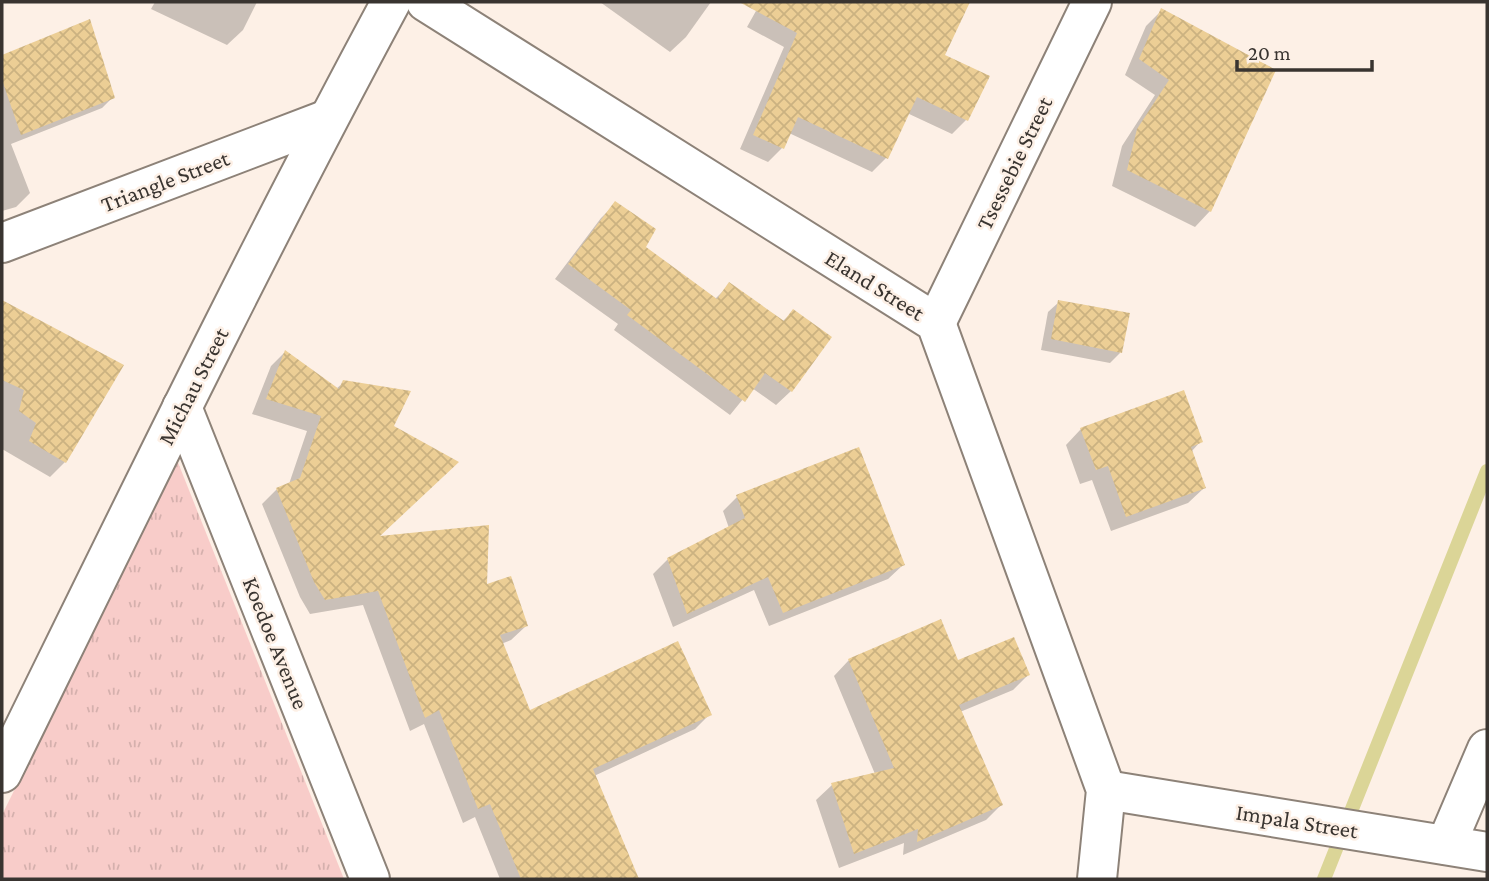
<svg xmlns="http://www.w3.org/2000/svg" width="1489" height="881" viewBox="0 0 1489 881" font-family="'Crimson Pro',serif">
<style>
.grass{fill:url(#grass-tufts)}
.shadow{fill:#0003}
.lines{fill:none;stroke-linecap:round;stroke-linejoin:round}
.stream{stroke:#dbd597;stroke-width:14}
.building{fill:url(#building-cross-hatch)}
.minor-casing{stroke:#8d8278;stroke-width:42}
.minor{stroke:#fff;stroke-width:38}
.labels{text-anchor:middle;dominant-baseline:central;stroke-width:5;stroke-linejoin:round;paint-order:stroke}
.street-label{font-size:23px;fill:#393430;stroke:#fdf0e6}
</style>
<defs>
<pattern id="grass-tufts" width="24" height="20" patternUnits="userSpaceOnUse" patternTransform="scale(1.75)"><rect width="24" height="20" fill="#f8ccc9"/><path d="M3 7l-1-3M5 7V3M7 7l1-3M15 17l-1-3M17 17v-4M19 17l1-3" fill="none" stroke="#d5b0ad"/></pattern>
<pattern id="building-cross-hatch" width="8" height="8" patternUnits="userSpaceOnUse" patternTransform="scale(1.75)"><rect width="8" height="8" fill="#ecce95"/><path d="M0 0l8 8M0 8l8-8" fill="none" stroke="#cbb281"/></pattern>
</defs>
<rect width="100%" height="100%" fill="#fdf0e6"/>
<path class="grass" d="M 177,460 L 344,879 L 2,879 L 2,815 Z"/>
<g class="shadow">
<path d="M 155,2 L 257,2 L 243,30 L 227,45 L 151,9 Z"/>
<path d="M 600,2 L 711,2 L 686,37 L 670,52 Z"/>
<path d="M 761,2 L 834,2 L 853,12 L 858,2 L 968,2 L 943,55 L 987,76 L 966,120 L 952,134 L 907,113 L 886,158 L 872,172 L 789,133 L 782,148 L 768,162 L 740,149 L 784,47 L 747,27 Z"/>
<path d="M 1161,11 L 1274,71 L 1210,211 L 1195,227 L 1112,186 L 1122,146 L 1155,95 L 1125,75 L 1146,26 Z"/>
<path d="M 89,22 L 113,97 L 102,108 L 11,144 L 30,193 L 16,207 L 2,211 L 2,57 Z"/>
<path d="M 615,204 L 643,247 L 715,299 L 730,284 L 782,322 L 793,311 L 830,337 L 791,391 L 776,405 L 752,388 L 730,415 L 614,330 L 618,324 L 555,279 L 601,218 Z"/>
<path d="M 1059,302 L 1121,352 L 1110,363 L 1041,350 L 1048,312 Z"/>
<path d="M 5,304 L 65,462 L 50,477 L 2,449 L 2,307 Z"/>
<path d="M 285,352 L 336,389 L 344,382 L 392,426 L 376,538 L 485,586 L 526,626 L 511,640 L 501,644 L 529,712 L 710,714 L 695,729 L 594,776 L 637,879 L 500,879 L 475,817 L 463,823 L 424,724 L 410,731 L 363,605 L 310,614 L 300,597 L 262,504 L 277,489 L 289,484 L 307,431 L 252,414 L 271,366 Z"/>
<path d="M 1081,429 L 1201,441 L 1191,452 L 1204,488 L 1188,503 L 1111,531 L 1092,480 L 1080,484 L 1066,445 Z"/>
<path d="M 737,497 L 903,565 L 888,579 L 769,626 L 754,590 L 673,627 L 653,574 L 668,559 L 729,528 L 723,511 Z"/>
<path d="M 849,660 L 957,662 L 1028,675 L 1013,690 L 960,712 L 1001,805 L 986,820 L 903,855 L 904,843 L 839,868 L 816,800 L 832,785 L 875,774 L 834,676 Z"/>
</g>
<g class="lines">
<path class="stream" d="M 1324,879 L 1487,471"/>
</g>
<g class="building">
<path d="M 739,2 L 970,2 L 945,55 L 990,76 L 968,121 L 917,97 L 888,159 L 798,117 L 784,149 L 753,135 L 797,33 Z"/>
<path d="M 1161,8 L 1276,70 L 1211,212 L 1127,170 L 1137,129 L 1169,80 L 1139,59 Z"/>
<path d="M 90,19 L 115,98 L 21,135 L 2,80 L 2,55 Z"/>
<path d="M 615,201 L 656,229 L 646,247 L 717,299 L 729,282 L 784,321 L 793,309 L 832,337 L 792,392 L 765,373 L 745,402 L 627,315 L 631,310 L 568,264 Z"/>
<path d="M 2,300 L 124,365 L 66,463 L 29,441 L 36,423 L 19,411 L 24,390 L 2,380 Z"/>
<path d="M 1058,300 L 1130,313 L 1122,353 L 1051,339 Z"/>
<path d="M 285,350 L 339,389 L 343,380 L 411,391 L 394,426 L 459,462 L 380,536 L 489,525 L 487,584 L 511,576 L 528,626 L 500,635 L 530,710 L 678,641 L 712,715 L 593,769 L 639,879 L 521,879 L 490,804 L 478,809 L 439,710 L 425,718 L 378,591 L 325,600 L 314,582 L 276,488 L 300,478 L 321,416 L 266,399 Z"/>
<path d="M 1184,390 L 1203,442 L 1191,447 L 1206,488 L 1126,517 L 1108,466 L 1096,470 L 1080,428 Z"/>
<path d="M 859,447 L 905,565 L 783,613 L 768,577 L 687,614 L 667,558 L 745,518 L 736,495 Z"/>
<path d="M 941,619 L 958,660 L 1014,637 L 1030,675 L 959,705 L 1003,805 L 917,842 L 918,829 L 854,854 L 831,783 L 894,768 L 848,659 Z"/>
</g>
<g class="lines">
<defs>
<g id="minor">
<path d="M 426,2 L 936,323 L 1106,790 L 1097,879"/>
<path d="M 2,243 L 328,119"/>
<path d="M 936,323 L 1092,2"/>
<path d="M 182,407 L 370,879"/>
<path d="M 2,773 C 129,515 254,256 391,2"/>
<path d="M 1106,790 L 1487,852"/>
<path d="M 1446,845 L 1487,749"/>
</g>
</defs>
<use href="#minor" class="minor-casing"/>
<use href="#minor" class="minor"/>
</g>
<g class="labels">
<g class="street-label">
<text transform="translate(1014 163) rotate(-64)">Tsessebie Street</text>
<text transform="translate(165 181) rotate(-21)">Triangle Street</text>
<text transform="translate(875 285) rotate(32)">Eland Street</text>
<text transform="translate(193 386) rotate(-63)">Michau Street</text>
<text transform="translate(276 643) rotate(68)">Koedoe Avenue</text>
<text transform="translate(1297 821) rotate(9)">Impala Street</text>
</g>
</g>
<rect width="1489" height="881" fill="none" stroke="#393430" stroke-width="7"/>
<path d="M1237 60v10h135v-10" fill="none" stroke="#393430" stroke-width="3.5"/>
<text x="1248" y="60" font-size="21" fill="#393430" stroke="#fdf0e6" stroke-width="5" paint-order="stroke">20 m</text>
</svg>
